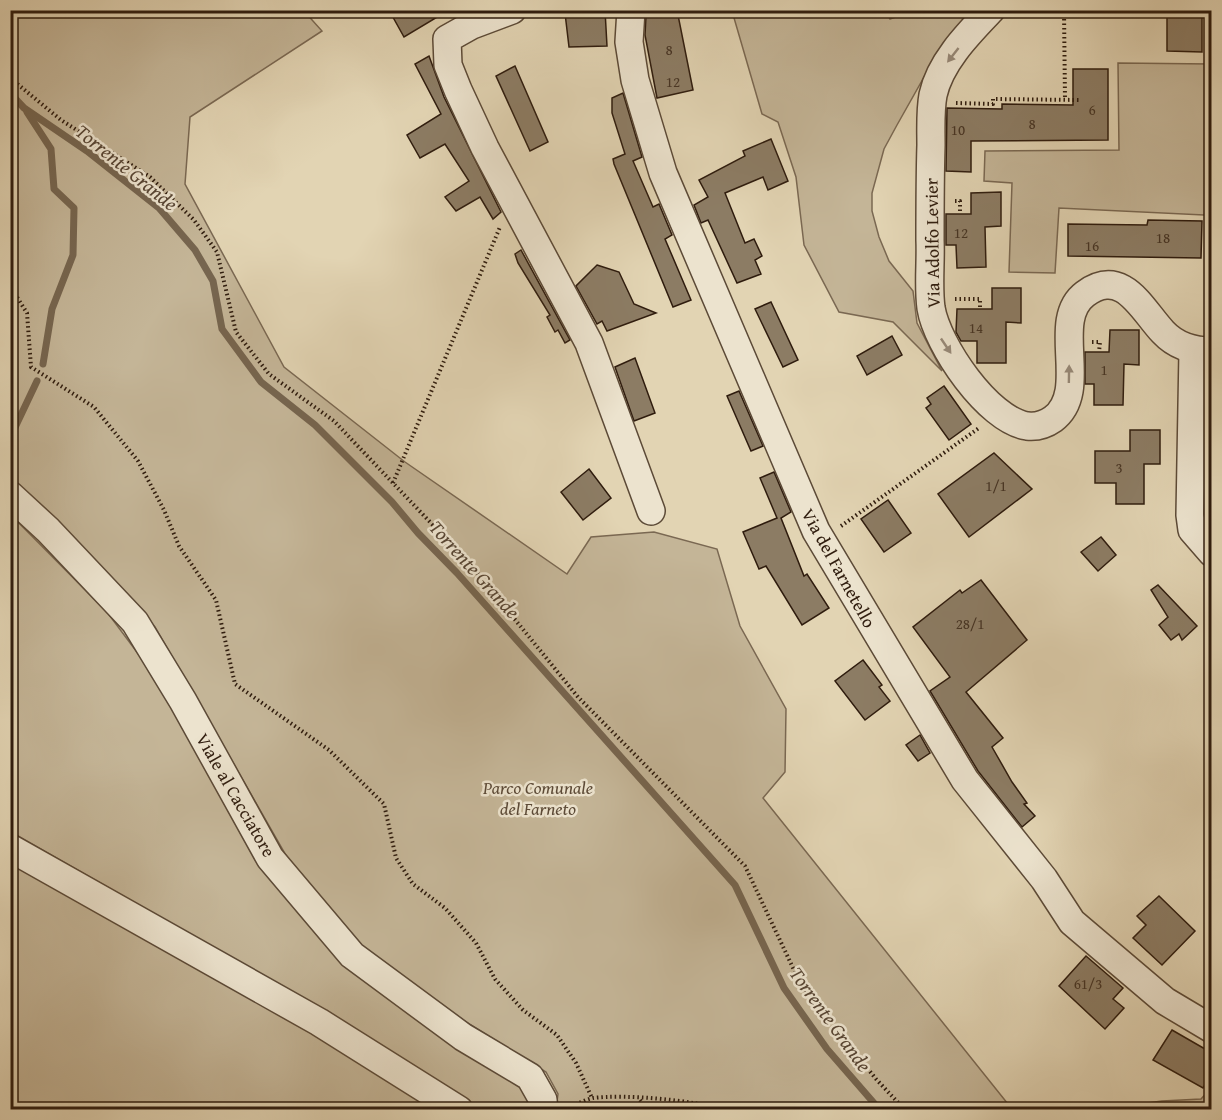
<svg xmlns="http://www.w3.org/2000/svg" width="1222" height="1120" viewBox="0 0 1222 1120" font-family="'Gentium Book Plus',serif">
<style>
.green{fill:#c4b597;stroke:#7a6852;stroke-width:1.5}
.lines{fill:none;stroke-linecap:round;stroke-linejoin:round}
.stream{stroke:#76654f;stroke-width:7}
.building{fill:#8c7c64;stroke:#2f1c0e;stroke-width:1.5}
.minor-casing{stroke:#5c4a37;stroke-width:30}
.path{stroke:#2f1c0e;stroke-width:4;stroke-dasharray:1.5 3;stroke-linecap:butt}
.minor{stroke:#ece3ce;stroke-width:27}
.oneway{fill:#978978}
.labels{text-anchor:middle;dominant-baseline:central;stroke-width:5;stroke-linejoin:round;paint-order:stroke}
.number-label{font-size:15px;fill:#463424}
.street-label{font-size:18px;fill:#2f1c0e;stroke:#ece3ce}
.park-label{font-size:18px;font-style:italic;fill:#5c4a37;stroke:#ece3ce}
.water-label{font-size:20px;font-style:italic;fill:#584634;stroke:#ece3ce}
</style>
<rect width="100%" height="100%" fill="#e2d4b3"/>
<filter id="stains"><feTurbulence type="fractalNoise" baseFrequency=".00333" numOctaves="4"/><feColorMatrix values="0 0 0 0 .2 0 0 0 0 .09 0 0 0 0 .02 0 0 0 .5 -.17"/></filter>
<radialGradient id="worn" r=".72"><stop offset=".6" stop-color="#630" stop-opacity="0"/><stop offset="1" stop-color="#630" stop-opacity=".3"/></radialGradient>
<g class="green">
<path d="M 10,11 L 304,11 L 322,31 L 190,117 L 185,184 L 284,367 L 405,462 L 567,574 L 591,537 L 654,532 L 717,549 L 740,626 L 786,709 L 785,772 L 763,798 L 1012,1109 L 556,1109 L 558,1094 L 546,1072 L 466,1022 L 366,951 L 287,857 L 155,627 L 74,538 L 11,478 Z"/>
<path d="M 732,11 L 886,11 L 890,19 L 912,11 L 974,11 L 932,63 L 897,125 L 884,149 L 872,193 L 872,211 L 879,237 L 889,261 L 913,291 L 917,323 L 942,371 L 893,322 L 839,312 L 804,245 L 796,177 L 778,122 L 762,114 Z"/>
<path d="M 1118,63 L 1211,64 L 1212,198 L 1204,215 L 1059,208 L 1055,273 L 1009,272 L 1012,183 L 984,181 L 985,151 L 1119,150 Z"/>
<path d="M 10,514 L 107,612 L 154,675 L 257,863 L 343,958 L 517,1081 L 531,1097 L 532,1109 L 479,1109 L 331,1015 L 11,832 Z"/>
<path d="M 10,858 L 445,1109 L 11,1109 Z"/>
<path d="M 1211,1088 L 1211,1109 L 1102,1109 L 1162,1101 L 1201,1099 Z"/>
</g>
<g class="lines">
<g class="stream">
<path d="M 10,93 L 24,108 L 87,151 L 159,208 L 195,250 L 213,281 L 222,329 L 261,382 L 315,425 L 392,502 L 418,533 L 457,573 L 735,885 L 784,988 L 827,1049 L 880,1110"/>
<path d="M 27,112 L 51,149 L 54,189 L 74,208 L 73,255 L 52,309 L 43,364"/>
<path d="M 10,438 L 37,381"/>
</g>
</g>
<g class="building">
<path d="M 389,10 L 449,10 L 404,37 Z"/>
<path d="M 574,10 L 605,10 L 607,46 L 569,47 L 565,13 Z"/>
<path d="M 670,10 L 677,10 L 693,90 L 657,98 L 645,35 L 646,16 Z"/>
<path d="M 1167,10 L 1202,10 L 1202,52 L 1167,51 Z"/>
<path d="M 429,56 L 444,97 L 501,212 L 493,219 L 480,197 L 456,211 L 445,197 L 469,181 L 445,144 L 420,158 L 407,135 L 441,114 L 415,64 Z"/>
<path d="M 515,66 L 548,142 L 530,151 L 496,76 Z"/>
<path d="M 1073,69 L 1108,69 L 1108,140 L 971,141 L 971,172 L 946,171 L 947,108 L 1002,109 L 1002,104 L 1073,105 Z"/>
<path d="M 623,93 L 642,157 L 633,161 L 653,207 L 659,204 L 672,235 L 665,239 L 691,300 L 673,307 L 614,164 L 613,159 L 625,154 L 612,113 L 612,98 Z"/>
<path d="M 771,139 L 788,181 L 768,190 L 763,177 L 725,193 L 745,243 L 754,239 L 762,256 L 755,260 L 761,274 L 737,283 L 708,220 L 701,223 L 694,205 L 708,197 L 699,180 L 745,156 L 743,151 Z"/>
<path d="M 1001,192 L 1001,226 L 985,227 L 986,267 L 957,268 L 956,245 L 946,245 L 946,214 L 971,214 L 971,193 Z"/>
<path d="M 1148,220 L 1202,221 L 1201,258 L 1068,256 L 1068,224 L 1147,225 Z"/>
<path d="M 521,250 L 570,340 L 565,343 L 558,330 L 555,332 L 547,317 L 550,315 L 518,263 L 515,254 Z"/>
<path d="M 597,265 L 619,272 L 634,304 L 656,313 L 607,331 L 602,321 L 597,324 L 576,286 Z"/>
<path d="M 992,288 L 1021,288 L 1021,323 L 1006,322 L 1006,363 L 977,363 L 977,341 L 961,341 L 956,332 L 957,309 L 992,309 Z"/>
<path d="M 771,302 L 798,360 L 783,367 L 755,309 Z"/>
<path d="M 1110,330 L 1139,330 L 1139,365 L 1124,364 L 1123,405 L 1094,405 L 1094,384 L 1085,384 L 1085,352 L 1109,352 Z"/>
<path d="M 892,336 L 902,355 L 867,375 L 857,356 Z"/>
<path d="M 635,358 L 655,413 L 634,421 L 615,367 Z"/>
<path d="M 944,386 L 971,424 L 949,440 L 926,408 L 931,404 L 927,398 Z"/>
<path d="M 739,391 L 763,446 L 751,451 L 727,396 Z"/>
<path d="M 1130,430 L 1160,430 L 1160,464 L 1144,464 L 1144,504 L 1116,504 L 1116,483 L 1095,483 L 1095,451 L 1130,451 Z"/>
<path d="M 994,453 L 1032,489 L 969,537 L 938,494 Z"/>
<path d="M 589,469 L 611,498 L 583,520 L 561,492 Z"/>
<path d="M 774,472 L 791,512 L 781,518 L 804,576 L 807,574 L 829,608 L 802,625 L 766,566 L 759,569 L 743,532 L 777,518 L 760,478 Z"/>
<path d="M 888,500 L 911,533 L 884,552 L 861,519 Z"/>
<path d="M 1101,537 L 1116,555 L 1098,571 L 1081,552 Z"/>
<path d="M 981,580 L 1027,640 L 966,692 L 1003,738 L 992,747 L 1012,782 L 1027,803 L 1024,804 L 1035,816 L 1022,827 L 978,771 L 930,691 L 950,677 L 913,627 L 960,590 L 962,593 Z"/>
<path d="M 1158,585 L 1197,626 L 1182,640 L 1179,634 L 1171,640 L 1159,625 L 1168,617 L 1151,590 Z"/>
<path d="M 863,660 L 882,685 L 879,687 L 890,701 L 865,720 L 835,681 Z"/>
<path d="M 920,735 L 930,753 L 918,761 L 906,745 Z"/>
<path d="M 1159,896 L 1195,931 L 1162,965 L 1133,938 L 1146,925 L 1137,916 Z"/>
<path d="M 1086,956 L 1123,988 L 1113,999 L 1124,1008 L 1105,1029 L 1059,986 Z"/>
<path d="M 1172,1030 L 1212,1053 L 1212,1073 L 1203,1088 L 1153,1060 Z"/>
</g>
<g class="lines">
<defs>
<g id="minor">
<path d="M 512,10 L 472,25 L 447,39 L 448,65 L 458,90 L 485,148 L 589,343 L 651,511"/>
<path d="M 631,10 L 629,42 L 635,80 L 663,173 L 816,531 L 965,780 L 1044,879 L 1072,922 L 1165,1001 L 1212,1029"/>
<path d="M 991,10 C 969,33 940,62 933,95 C 930,111 931,129 931,145 C 930,177 930,208 930,240 C 931,262 928,286 931,308 C 937,345 988,420 1027,426 C 1036,427 1046,424 1053,419 C 1091,391 1049,321 1085,294 C 1123,266 1142,310 1163,332 C 1176,346 1193,351 1212,351"/>
<path d="M 1193,351 L 1190,515 L 1192,530 L 1212,553"/>
<path d="M 10,495 L 48,530 L 135,622 L 183,701 L 270,858 L 352,955 L 463,1037 L 530,1077 L 543,1100 L 544,1110"/>
<path d="M 10,848 L 319,1022 L 459,1110"/>
</g>
</defs>
<use href="#minor" class="minor-casing"/>
<g class="path">
<path d="M 430,10 L 435,18"/>
<path d="M 1064,10 L 1065,100"/>
<path d="M 10,73 L 15,82 L 61,120 L 150,177 L 194,220 L 217,252 L 236,332 L 269,374 L 334,421 L 469,563 L 578,697 L 745,866 L 802,987 L 876,1079 L 905,1110"/>
<path d="M 956,103 L 993,104 L 993,99 L 1079,100"/>
<path d="M 955,201 L 960,201 L 960,214"/>
<path d="M 10,286 L 27,313 L 31,367 L 94,407 L 138,461 L 164,510 L 179,546 L 216,600 L 235,684 L 329,750 L 384,804 L 396,858 L 413,884 L 445,908 L 476,943 L 495,979 L 523,1010 L 557,1035 L 576,1063 L 592,1098"/>
<path d="M 955,299 L 980,299 L 980,309"/>
<path d="M 1092,342 L 1100,342 L 1099,352"/>
<path d="M 393,483 L 500,227"/>
<path d="M 841,526 L 979,428"/>
<path d="M 640,1100 L 648,1110"/>
<path d="M 567,1107 C 576,1105 584,1100 593,1098 C 624,1094 695,1100 724,1110"/>
</g>
<use href="#minor" class="minor"/>
</g>
<defs><path id="oneway-solid" d="M-6-.8H1V-3.2L6.5 0L1 3.2V.8H-6Z" transform="scale(1.5)"/></defs>
<g class="oneway">
<use href="#oneway-solid" transform="translate(953 55) rotate(128)"/>
<use href="#oneway-solid" transform="translate(946 346) rotate(56)"/>
<use href="#oneway-solid" transform="translate(1069 374) rotate(-89)"/>
</g>
<g class="labels">
<g class="number-label">
<text x="669" y="49">8</text>
<text x="673" y="81">12</text>
<text x="1092" y="109">6</text>
<text x="1032" y="123">8</text>
<text x="958" y="129">10</text>
<text x="961" y="232">12</text>
<text x="1163" y="237">18</text>
<text x="1092" y="245">16</text>
<text x="976" y="327">14</text>
<text x="1104" y="369">1</text>
<text x="1119" y="467">3</text>
<text x="996" y="485">1/1</text>
<text x="970" y="623">28/1</text>
<text x="1088" y="983">61/3</text>
</g>
<g class="street-label">
<text transform="translate(932 243) rotate(-91)">Via Adolfo Levier</text>
<text transform="translate(839 568) rotate(61)">Via del Farnetello</text>
<text transform="translate(236 795) rotate(60)">Viale al Cacciatore</text>
</g>
<g class="park-label">
<text x="538" y="787">Parco Comunale<tspan x="538" dy="21">del Farneto</tspan></text>
</g>
<g class="water-label">
<text transform="translate(127 167) rotate(39)">Torrente Grande</text>
<text transform="translate(475 569) rotate(48)">Torrente Grande</text>
<text transform="translate(831 1019) rotate(54)">Torrente Grande</text>
</g>
</g>
<rect width="1222" height="1120" fill="none" stroke="#e2d4b3" stroke-width="36"/>
<rect x="12" y="12" width="1198" height="1096" fill="none" stroke="#2f1c0e" stroke-width="3"/>
<rect x="18" y="18" width="1186" height="1084" fill="none" stroke="#2f1c0e" stroke-width="1.5"/>
<rect width="100%" height="100%" filter="url(#stains)"/>
<rect width="100%" height="100%" fill="url(#worn)"/>
</svg>
